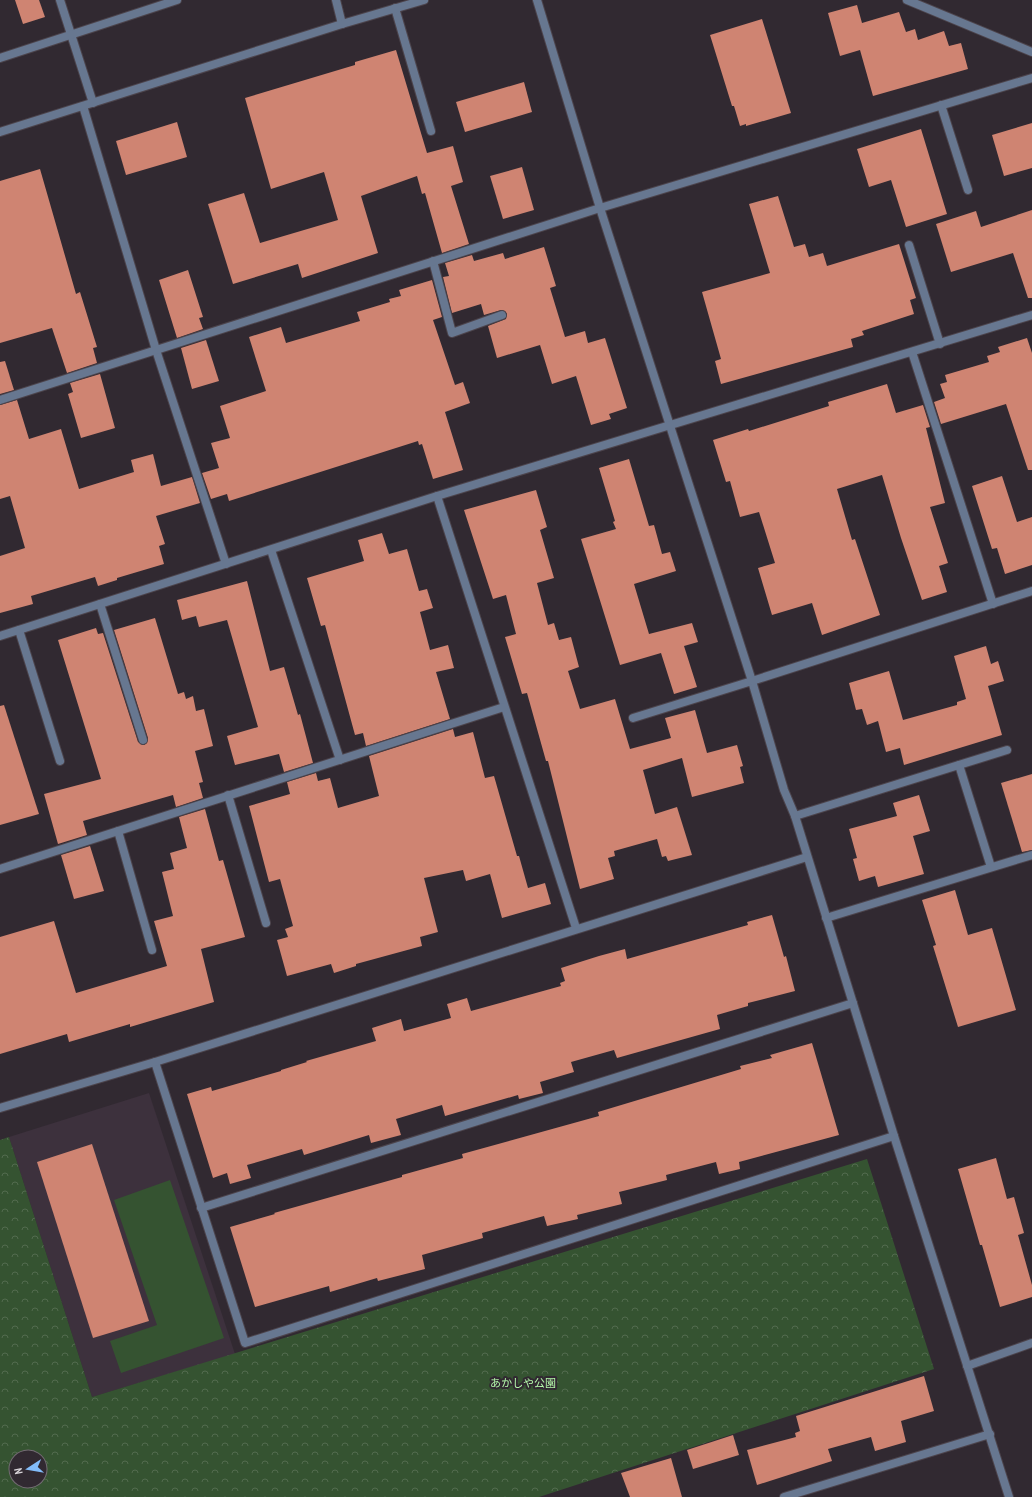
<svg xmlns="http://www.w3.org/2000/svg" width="1032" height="1497" viewBox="0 0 1032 1497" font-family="'PT Sans Narrow','Noto Sans JP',sans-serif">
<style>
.built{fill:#3d313d}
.park{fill:url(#park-crowns);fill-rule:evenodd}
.pitch{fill:#355331}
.building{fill:#cf8472}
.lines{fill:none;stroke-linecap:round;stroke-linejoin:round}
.service-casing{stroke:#4c444c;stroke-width:10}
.minor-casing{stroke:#4c444c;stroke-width:10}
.tertiary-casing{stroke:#4c444c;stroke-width:10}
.service{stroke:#677790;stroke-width:8}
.minor{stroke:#677790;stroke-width:8}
.tertiary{stroke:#677790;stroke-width:8}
.labels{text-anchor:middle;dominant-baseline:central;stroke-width:4;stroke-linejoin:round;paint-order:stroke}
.park-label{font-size:11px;fill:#b4faaa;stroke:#312931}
</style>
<defs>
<pattern id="park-crowns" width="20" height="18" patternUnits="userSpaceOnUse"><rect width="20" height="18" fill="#355331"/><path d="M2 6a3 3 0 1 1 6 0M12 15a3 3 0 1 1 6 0" fill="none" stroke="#526b4e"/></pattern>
</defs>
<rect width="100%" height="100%" fill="#312931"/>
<path class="built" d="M 149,1093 L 235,1354 L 92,1397 L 9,1137 Z"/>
<path class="park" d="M 9,1137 L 92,1397 L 867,1159 L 934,1369 L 539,1497 L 0,1497 L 0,1140 ZM 16,1457 L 40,1457 L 40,1481 L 16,1481 Z"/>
<path class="pitch" d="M 170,1180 L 224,1338 L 121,1373 L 110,1341 L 157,1325 L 114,1200 Z"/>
<g class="building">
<path d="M 15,0 L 39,0 L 45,17 L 23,24 Z"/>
<path d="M 857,5 L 862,23 L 899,12 L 906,32 L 915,29 L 918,40 L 944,31 L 949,46 L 961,43 L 968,69 L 873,96 L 860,50 L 840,56 L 828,13 Z"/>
<path d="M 762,19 L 791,113 L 746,126 L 746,124 L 740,126 L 734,106 L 732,106 L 710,35 Z"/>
<path d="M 396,50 L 427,153 L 453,146 L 463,182 L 451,186 L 469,244 L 442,253 L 425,193 L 422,194 L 417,176 L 361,196 L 378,253 L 302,278 L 298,264 L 233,284 L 208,204 L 244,193 L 260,243 L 338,220 L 324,172 L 271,189 L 245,98 L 355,65 L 355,62 Z"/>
<path d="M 524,82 L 532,112 L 465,132 L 456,102 Z"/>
<path d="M 177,122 L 187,157 L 126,175 L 116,141 Z"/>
<path d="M 1032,123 L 1032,168 L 1004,176 L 992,135 Z"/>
<path d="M 921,129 L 947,214 L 906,227 L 891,180 L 869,187 L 857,149 Z"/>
<path d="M 522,167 L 534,210 L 503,219 L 490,176 Z"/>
<path d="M 40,169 L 76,294 L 80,292 L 97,347 L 93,348 L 97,363 L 67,373 L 52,328 L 0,343 L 0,181 Z"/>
<path d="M 778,196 L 794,247 L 805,244 L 809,257 L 823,253 L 827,266 L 899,244 L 916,298 L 910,300 L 914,314 L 862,331 L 864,335 L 851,339 L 853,347 L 721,384 L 715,361 L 721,359 L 702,292 L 770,273 L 749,204 Z"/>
<path d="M 1032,210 L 1032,298 L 1028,298 L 1013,253 L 951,272 L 936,224 L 976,211 L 981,227 Z"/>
<path d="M 544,247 L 556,286 L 550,288 L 565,337 L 585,331 L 588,343 L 605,338 L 627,408 L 609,414 L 611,419 L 591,425 L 576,376 L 552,384 L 540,345 L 497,358 L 488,326 L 506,319 L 507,314 L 505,311 L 501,310 L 484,315 L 481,304 L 452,313 L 443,277 L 449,276 L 445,263 L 472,255 L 474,261 L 503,253 L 505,259 Z"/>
<path d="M 188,270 L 203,317 L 199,318 L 203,329 L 177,338 L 159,280 Z"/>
<path d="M 432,280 L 442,317 L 433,320 L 455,385 L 463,382 L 470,403 L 445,412 L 463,470 L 433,479 L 422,444 L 419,445 L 418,441 L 229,501 L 227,494 L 211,499 L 202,473 L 219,468 L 211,443 L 230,438 L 220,406 L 266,391 L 249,337 L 281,327 L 286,343 L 360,321 L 357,312 L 390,302 L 389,299 L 401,296 L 399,290 Z"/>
<path d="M 1027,338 L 1032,353 L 1032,470 L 1028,470 L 1006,404 L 941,424 L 934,402 L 945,398 L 940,384 L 947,382 L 945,375 L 989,362 L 987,356 L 1000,352 L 998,347 Z"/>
<path d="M 206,340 L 219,381 L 192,389 L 181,348 Z"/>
<path d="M 5,361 L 14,390 L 0,394 L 0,362 Z"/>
<path d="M 100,374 L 115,428 L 81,438 L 68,394 L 73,392 L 70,383 Z"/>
<path d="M 887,384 L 896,413 L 923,405 L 930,427 L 926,428 L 945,503 L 930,507 L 948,563 L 939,566 L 947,592 L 922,600 L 901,538 L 882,475 L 837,489 L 852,540 L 855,539 L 880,615 L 822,635 L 812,603 L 772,615 L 758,568 L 775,563 L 759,512 L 740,517 L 730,481 L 726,482 L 713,440 L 748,429 L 749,431 L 829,406 L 828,402 Z"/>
<path d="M 17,400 L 29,439 L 61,429 L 79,489 L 134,472 L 131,460 L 153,454 L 161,486 L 192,477 L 200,503 L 156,516 L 165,544 L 159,546 L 164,564 L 117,578 L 117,580 L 98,586 L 95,577 L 31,596 L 33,604 L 0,613 L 0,556 L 25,548 L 10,496 L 0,499 L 0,405 Z"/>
<path d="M 629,459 L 649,526 L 654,525 L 662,554 L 670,552 L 676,571 L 634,584 L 649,634 L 692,623 L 698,642 L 684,646 L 697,687 L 674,694 L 661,653 L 620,665 L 581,539 L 616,529 L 613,522 L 615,521 L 599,468 Z"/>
<path d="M 1002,476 L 1017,522 L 1032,517 L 1032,565 L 1005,574 L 997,548 L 992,549 L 972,486 Z"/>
<path d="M 536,490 L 547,527 L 540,530 L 554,578 L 537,583 L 548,625 L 554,623 L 559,640 L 571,637 L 579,667 L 568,671 L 580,709 L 615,699 L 630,749 L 671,738 L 665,718 L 695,710 L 707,753 L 737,745 L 743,766 L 740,767 L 744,783 L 692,797 L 682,758 L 643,770 L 655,814 L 677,807 L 692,855 L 668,861 L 666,856 L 662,857 L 657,839 L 614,851 L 615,856 L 608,858 L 614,879 L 580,889 L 548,761 L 546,761 L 527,693 L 522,694 L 505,637 L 516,634 L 506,595 L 493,599 L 464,510 Z"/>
<path d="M 382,533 L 389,554 L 407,549 L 419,591 L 427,589 L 433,608 L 420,612 L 430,650 L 448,645 L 454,668 L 436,672 L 450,719 L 366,746 L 363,733 L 355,735 L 325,625 L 321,626 L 307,578 L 364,561 L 358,540 Z"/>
<path d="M 247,581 L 270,671 L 284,667 L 298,715 L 300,714 L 313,763 L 284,772 L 279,754 L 235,765 L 227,736 L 258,727 L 227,620 L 199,627 L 196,616 L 182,620 L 177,600 Z"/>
<path d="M 155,618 L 178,694 L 184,692 L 186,699 L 193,696 L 196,711 L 204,709 L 213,746 L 195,751 L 203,782 L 199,783 L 203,798 L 176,807 L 173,795 L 83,821 L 87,835 L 58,844 L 44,794 L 101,779 L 58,640 L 96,628 L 98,634 L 103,633 L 138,742 L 144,745 L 147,743 L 148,738 L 114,630 Z"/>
<path d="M 986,646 L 991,664 L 998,661 L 1004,681 L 988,686 L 1002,735 L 904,765 L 900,748 L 886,752 L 878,721 L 867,725 L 862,709 L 856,710 L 849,683 L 889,671 L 903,720 L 957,705 L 957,702 L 966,699 L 954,656 Z"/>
<path d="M 4,705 L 39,814 L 0,825 L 0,706 Z"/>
<path d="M 453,729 L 455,737 L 473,732 L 485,778 L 494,776 L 517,856 L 519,856 L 528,888 L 545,883 L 551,904 L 502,918 L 490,874 L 466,881 L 463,870 L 424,878 L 438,932 L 420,937 L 422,946 L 356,964 L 356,966 L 334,973 L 331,964 L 287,976 L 277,940 L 288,937 L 285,929 L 293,926 L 280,879 L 269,882 L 249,806 L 290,794 L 287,782 L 316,773 L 318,781 L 330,778 L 338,808 L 379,796 L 369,756 Z"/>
<path d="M 1032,774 L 1032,850 L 1022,852 L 1001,783 Z"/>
<path d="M 919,795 L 930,831 L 913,836 L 924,874 L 878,887 L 875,876 L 859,881 L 853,859 L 857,858 L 849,829 L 897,816 L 893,803 Z"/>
<path d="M 205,809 L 219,861 L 223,860 L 245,937 L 201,949 L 214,1002 L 130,1027 L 130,1024 L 69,1042 L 67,1034 L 0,1054 L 0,937 L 54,921 L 76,993 L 167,966 L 154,921 L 173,916 L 162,872 L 174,869 L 170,853 L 187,848 L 179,817 Z"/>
<path d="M 90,846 L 104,891 L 74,899 L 61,855 Z"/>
<path d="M 955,890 L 968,935 L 992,928 L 1016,1010 L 958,1027 L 933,946 L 936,945 L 922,900 Z"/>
<path d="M 772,915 L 784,957 L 786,956 L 795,991 L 748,1003 L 748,1006 L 717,1015 L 720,1029 L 617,1058 L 614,1050 L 571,1062 L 574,1072 L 540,1082 L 543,1093 L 519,1099 L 518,1095 L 445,1116 L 442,1105 L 396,1119 L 401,1135 L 371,1143 L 369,1135 L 304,1155 L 302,1149 L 247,1165 L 251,1178 L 230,1184 L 227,1173 L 213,1178 L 187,1094 L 211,1087 L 212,1091 L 281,1071 L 281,1070 L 307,1062 L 306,1061 L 376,1041 L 372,1028 L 401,1019 L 404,1031 L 451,1018 L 447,1004 L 467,998 L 471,1011 L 561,986 L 560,983 L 565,981 L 561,968 L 599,956 L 625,949 L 627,959 L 748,925 L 747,922 Z"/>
<path d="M 812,1043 L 839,1135 L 739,1162 L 740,1169 L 719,1174 L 716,1162 L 666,1175 L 667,1180 L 619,1192 L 622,1204 L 577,1215 L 578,1219 L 547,1226 L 544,1216 L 482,1233 L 483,1238 L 422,1255 L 425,1269 L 378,1281 L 377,1278 L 330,1292 L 329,1286 L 255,1307 L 230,1227 L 275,1214 L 274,1213 L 402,1177 L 402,1175 L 463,1158 L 462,1154 L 599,1116 L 598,1112 L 741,1069 L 740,1066 L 772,1058 L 770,1055 Z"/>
<path d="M 92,1144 L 149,1321 L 93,1338 L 37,1162 Z"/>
<path d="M 996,1158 L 1007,1199 L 1014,1197 L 1024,1233 L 1018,1235 L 1032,1285 L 1032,1297 L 1000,1307 L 982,1245 L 980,1245 L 958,1169 Z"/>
<path d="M 924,1376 L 934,1411 L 901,1421 L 906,1442 L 875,1451 L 871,1437 L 828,1449 L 832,1461 L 757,1485 L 747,1450 L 796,1437 L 795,1433 L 800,1431 L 796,1416 Z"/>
<path d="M 733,1435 L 739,1455 L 693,1469 L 687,1450 Z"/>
<path d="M 671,1458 L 682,1497 L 630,1497 L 621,1473 Z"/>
</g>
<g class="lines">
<defs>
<g id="service">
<path d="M 395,8 L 431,131"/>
<path d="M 941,105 L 968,190"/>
<path d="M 909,245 L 940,344"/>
<path d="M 433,261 L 452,333 L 502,315"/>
<path d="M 271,550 L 340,760"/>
<path d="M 100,604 L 143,740"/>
<path d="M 19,630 L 60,761"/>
<path d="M 633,718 L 752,681"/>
<path d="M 959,765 L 991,867"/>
<path d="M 228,795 L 266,923"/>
<path d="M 795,816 L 1007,750"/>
<path d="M 118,831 L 152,950"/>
<path d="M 826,918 L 1032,855"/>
</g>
<g id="minor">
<path d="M 60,0 L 93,103"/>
<path d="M 336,0 L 342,24"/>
<path d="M 537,0 L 600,208 L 752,681 L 784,790 L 795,816 L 894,1136 L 1009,1497"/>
<path d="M 907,0 L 1032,52"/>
<path d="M 0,58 L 177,0"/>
<path d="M 83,106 L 156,350 L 226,564"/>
<path d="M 912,352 L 993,604"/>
<path d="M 0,400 L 600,208 L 1032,78"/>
<path d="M 437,496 L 576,928"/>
<path d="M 0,636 L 437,496 L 1032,315"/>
<path d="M 752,681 L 1032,591"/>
<path d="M 0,869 L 504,707"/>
<path d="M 155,1062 L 245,1343 L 894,1136"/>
<path d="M 0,1108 L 155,1062 L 807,857"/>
<path d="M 201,1208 L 853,1003"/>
<path d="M 967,1366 L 1032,1343"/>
<path d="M 784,1497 L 990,1434"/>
</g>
<path id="tertiary" d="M 0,132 L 342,24 L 424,0"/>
</defs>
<use href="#service" class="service-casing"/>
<use href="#minor" class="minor-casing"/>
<use href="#tertiary" class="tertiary-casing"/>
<use href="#service" class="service"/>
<use href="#minor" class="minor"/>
<use href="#tertiary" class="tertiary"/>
</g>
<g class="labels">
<g class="park-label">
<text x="523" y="1383">あかしや公園</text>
</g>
</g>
<g transform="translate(28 1469) rotate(258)"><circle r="19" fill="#312931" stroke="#746d74"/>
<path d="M0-3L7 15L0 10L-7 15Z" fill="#82bcfa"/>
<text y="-6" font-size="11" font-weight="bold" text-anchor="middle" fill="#d9d4d9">N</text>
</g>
</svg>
